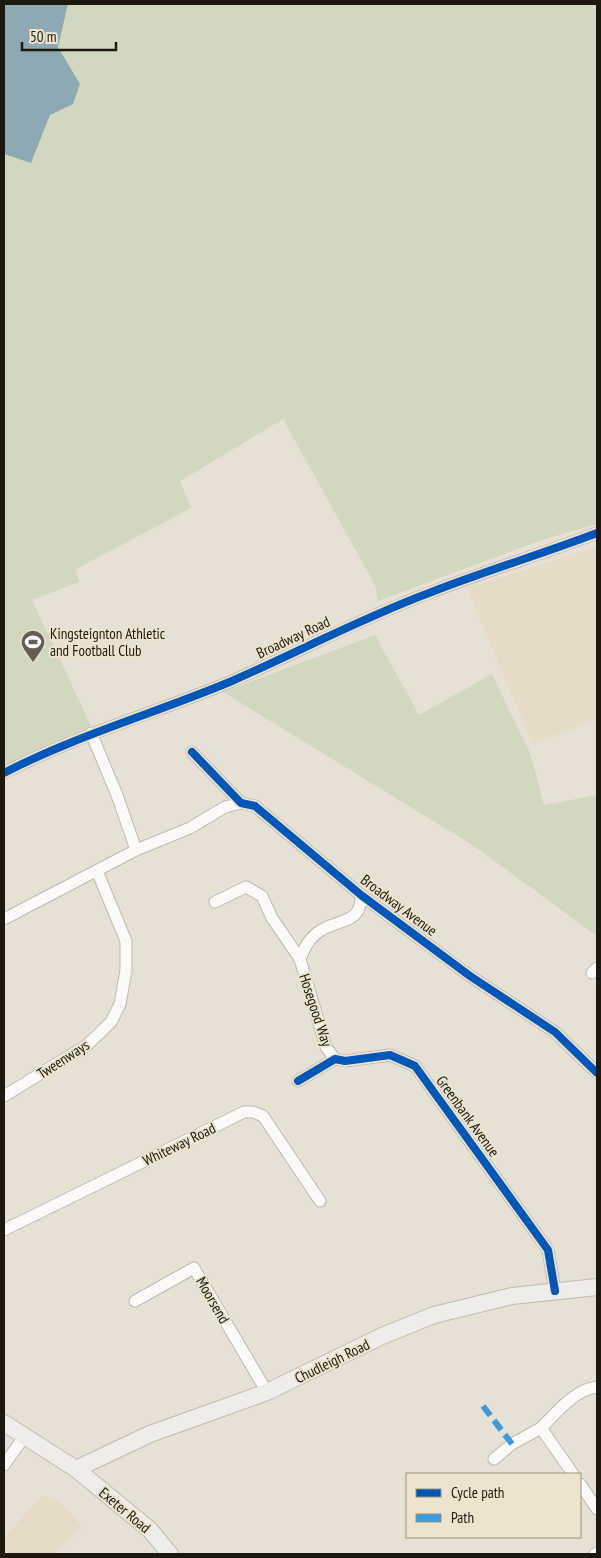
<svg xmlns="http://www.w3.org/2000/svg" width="601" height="1558" viewBox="0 0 601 1558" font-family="'PT Sans Narrow',sans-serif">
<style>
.built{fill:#e5dbc6}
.green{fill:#d2d7c0}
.water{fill:#8da9b3}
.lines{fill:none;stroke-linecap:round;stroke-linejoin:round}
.street-casing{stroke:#bebab0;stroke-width:13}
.secondary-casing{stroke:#bebab0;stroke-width:18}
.street{stroke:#fbfaf9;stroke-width:11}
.secondary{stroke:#efede9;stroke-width:16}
.quiet{stroke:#3c9ade;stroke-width:6;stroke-dasharray:12 6;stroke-linecap:butt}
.cycleway-casing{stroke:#eee3cd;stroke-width:11}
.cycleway{stroke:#0057b8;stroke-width:8}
.labels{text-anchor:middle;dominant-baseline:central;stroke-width:4;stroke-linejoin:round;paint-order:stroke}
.poi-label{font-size:15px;fill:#1c1810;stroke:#eee3cd;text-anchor:start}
.street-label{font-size:15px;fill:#1c1810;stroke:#eee3cd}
</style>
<rect width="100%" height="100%" fill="#e6e0d5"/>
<g class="built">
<path d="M 597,547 L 597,719 L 533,744 L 467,588 Z"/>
<path d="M 42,1496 L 60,1501 L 82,1527 L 55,1554 L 4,1554 L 4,1538 Z"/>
</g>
<g class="green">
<path d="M 68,4 L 597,4 L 597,524 L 539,541 L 378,601 L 375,585 L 283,419 L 180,481 L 191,508 L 76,569 L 79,582 L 32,600 L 91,726 L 4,768 L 4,154 L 31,163 L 50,115 L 80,84 L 58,47 Z"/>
<path d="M 375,635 L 419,715 L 492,674 L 530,753 L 544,805 L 597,795 L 597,936 L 474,846 L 223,692 Z"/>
</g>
<path class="water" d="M 4,4 L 68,4 L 58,47 L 80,84 L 73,104 L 50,115 L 31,163 L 4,154 Z"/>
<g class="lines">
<defs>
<g id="street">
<path d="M 192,752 L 241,803 L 255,806 L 361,895 L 470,976 L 555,1032 L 597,1073"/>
<path d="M 4,773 C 77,735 156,713 232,681 C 298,652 362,618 429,593 C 485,571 542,554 597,533"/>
<path d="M 136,850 L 190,828 L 225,807 L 241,803"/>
<path d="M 215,902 L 246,887 L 262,896 L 272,918 L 300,959 L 326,1047 L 335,1059"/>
<path d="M 4,919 L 136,850 L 117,795 L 91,733"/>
<path d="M 300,959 C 304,949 308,940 317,933 C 336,918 362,926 361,895"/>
<path d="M 592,973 L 597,968"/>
<path d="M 298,1081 L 335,1059 L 345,1061 L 390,1055 L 415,1066 L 548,1250 L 555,1291"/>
<path d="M 4,1096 L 87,1045 L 111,1022 L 120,1004 L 126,970 L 126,941 L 97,871"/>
<path d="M 4,1230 L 244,1112 L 253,1112 L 263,1116 L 320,1201"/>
<path d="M 135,1301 L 194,1268 L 267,1392"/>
<path d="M 494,1459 L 512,1444 L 541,1428"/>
<path d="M 4,1465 L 24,1437"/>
<path d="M 573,1474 L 541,1428 C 556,1413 575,1389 597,1387"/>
<path d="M 580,1484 L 597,1509"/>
<path d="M 595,1554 L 597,1553"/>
</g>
<g id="secondary">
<path d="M 4,1423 L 76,1469 L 150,1530 L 170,1554"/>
<path d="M 76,1469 L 150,1434 L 267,1392 L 382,1336 L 434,1315 L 512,1296 L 597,1287"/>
</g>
</defs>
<use href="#street" class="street-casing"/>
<use href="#secondary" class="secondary-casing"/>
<use href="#street" class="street"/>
<use href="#secondary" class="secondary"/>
<path class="quiet" d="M 483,1406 L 512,1444"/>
<defs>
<g id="cycleway">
<path d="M 192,752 L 241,803 L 255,806 L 361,895 L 470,976 L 555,1032 L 597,1073"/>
<path d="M 4,773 C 77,735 156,713 232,681 C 298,652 362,618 429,593 C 485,571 542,554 597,533"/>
<path d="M 298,1081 L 335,1059 L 345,1061 L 390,1055 L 415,1066 L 548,1250 L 555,1291"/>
</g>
</defs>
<use href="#cycleway" class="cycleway-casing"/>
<use href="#cycleway" class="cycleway"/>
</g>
<defs>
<symbol id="stadium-pin" viewBox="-11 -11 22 30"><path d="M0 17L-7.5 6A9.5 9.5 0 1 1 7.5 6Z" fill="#635e55" stroke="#eee3cd"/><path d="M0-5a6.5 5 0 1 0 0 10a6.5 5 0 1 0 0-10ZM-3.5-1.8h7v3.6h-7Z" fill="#fff"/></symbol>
</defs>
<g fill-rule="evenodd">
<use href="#stadium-pin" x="19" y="628" width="28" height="38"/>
</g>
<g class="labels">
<g class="poi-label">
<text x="50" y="633">Kingsteignton Athletic<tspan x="50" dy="17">and Football Club</tspan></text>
</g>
<g class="street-label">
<text transform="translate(293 637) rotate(-25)">Broadway Road</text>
<text transform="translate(399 905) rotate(37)">Broadway Avenue</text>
<text transform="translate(316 1010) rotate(72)">Hosegood Way</text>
<text transform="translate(63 1059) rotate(-33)">Tweenways</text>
<text transform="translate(468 1116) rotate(54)">Greenbank Avenue</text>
<text transform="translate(179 1144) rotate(-26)">Whiteway Road</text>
<text transform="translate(213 1300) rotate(60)">Moorsend</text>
<text transform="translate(332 1361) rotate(-26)">Chudleigh Road</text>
<text transform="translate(125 1510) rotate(40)">Exeter Road</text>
</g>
</g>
<rect width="601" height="1558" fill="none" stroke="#1c1810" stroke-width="10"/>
<rect x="406" y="1473" width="175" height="65" fill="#eee3cd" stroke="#9a9281"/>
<rect x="416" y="1489" width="25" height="8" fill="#0057b8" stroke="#9a9281"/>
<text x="451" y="1498" font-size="15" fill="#1c1810">Cycle path</text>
<rect x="416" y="1514" width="25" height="8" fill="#3c9ade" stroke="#9a9281"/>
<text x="451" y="1523" font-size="15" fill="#1c1810">Path</text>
<path d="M22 42v8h94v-8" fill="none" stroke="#1c1810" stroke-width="2.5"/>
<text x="30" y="42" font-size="15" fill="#1c1810" stroke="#eee3cd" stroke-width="4" paint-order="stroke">50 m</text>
</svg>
